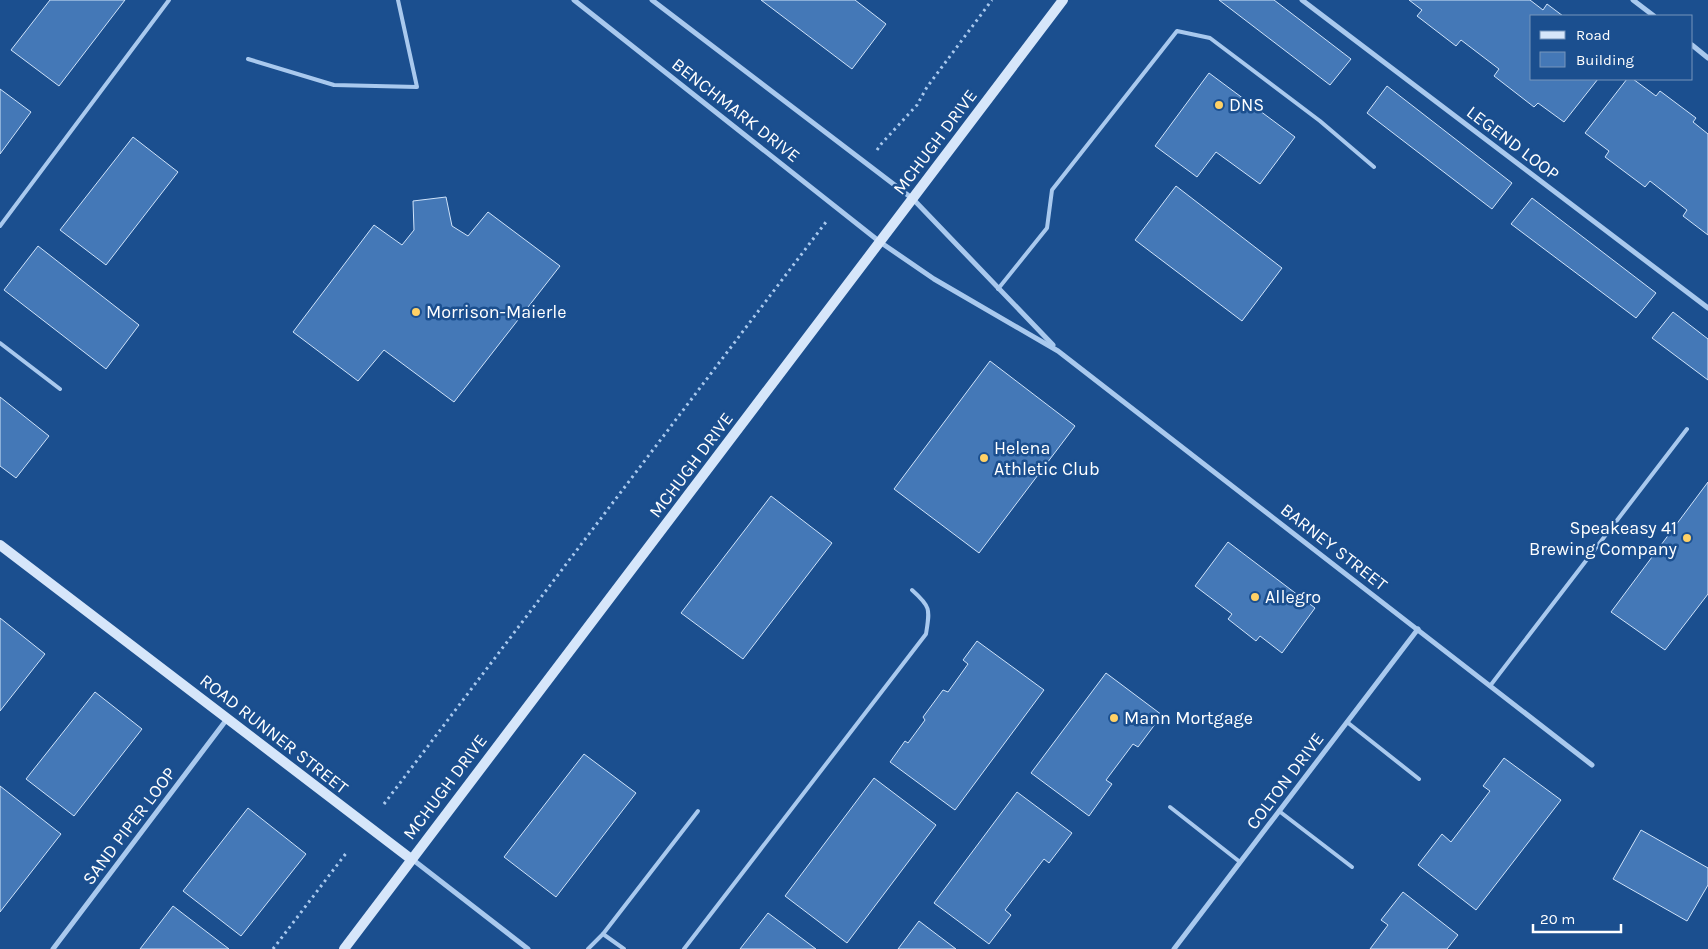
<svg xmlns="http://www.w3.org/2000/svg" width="1708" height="949" viewBox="0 0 1708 949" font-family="Karla,sans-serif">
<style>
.building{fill:#4478b7;stroke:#cfe3fa}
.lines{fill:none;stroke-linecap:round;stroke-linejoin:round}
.path{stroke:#a9c9ee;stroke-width:3;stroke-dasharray:2.5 4;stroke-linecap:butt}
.lane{stroke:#a9c9ee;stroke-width:4}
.street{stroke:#a9c9ee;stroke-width:5}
.secondary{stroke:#d6e6fa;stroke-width:10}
.poi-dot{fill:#ffd166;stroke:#1b4f8f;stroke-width:2}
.labels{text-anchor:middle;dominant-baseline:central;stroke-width:5;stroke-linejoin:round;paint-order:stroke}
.poi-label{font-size:18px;fill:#fff;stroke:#1b4f8f;text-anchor:start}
.street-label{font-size:18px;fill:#fff;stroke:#1b4f8f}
</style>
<rect width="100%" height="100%" fill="#1b4f8f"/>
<g class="building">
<path d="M 50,0 L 125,0 L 59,86 L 11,50 Z"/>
<path d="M 761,0 L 855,0 L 886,24 L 852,69 Z"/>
<path d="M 1219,0 L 1274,0 L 1351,59 L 1330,85 Z"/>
<path d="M 1409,0 L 1530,0 L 1543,10 L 1547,4 L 1563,16 L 1532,16 L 1532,79 L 1598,79 L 1564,122 L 1538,103 L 1534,107 L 1494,76 L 1499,69 L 1461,40 L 1456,46 L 1417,16 L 1422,10 Z"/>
<path d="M 1209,73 L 1295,137 L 1260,184 L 1216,152 L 1197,177 L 1155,146 Z"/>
<path d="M 1627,79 L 1633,79 L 1656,96 L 1660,91 L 1696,118 L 1693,122 L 1708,134 L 1708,235 L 1683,216 L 1687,210 L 1650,181 L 1645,187 L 1605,157 L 1609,151 L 1585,133 Z"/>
<path d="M 1387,86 L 1512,183 L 1492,209 L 1367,113 Z"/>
<path d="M 0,89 L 31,112 L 0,154 Z"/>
<path d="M 133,137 L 178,172 L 106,265 L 60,230 Z"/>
<path d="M 1176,186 L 1282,268 L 1242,321 L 1135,240 Z"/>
<path d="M 446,197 L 452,226 L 468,236 L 488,212 L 560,266 L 454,402 L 384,350 L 358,381 L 293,332 L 374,225 L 402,245 L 414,230 L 413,201 Z"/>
<path d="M 1532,198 L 1656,293 L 1636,318 L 1511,224 Z"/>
<path d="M 38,246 L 139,325 L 106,369 L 4,290 Z"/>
<path d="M 1673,312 L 1708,339 L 1708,380 L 1652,338 Z"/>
<path d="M 990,361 L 1075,426 L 979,553 L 894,489 Z"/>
<path d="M 0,397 L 49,436 L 16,478 L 0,466 Z"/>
<path d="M 1708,482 L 1708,594 L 1665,650 L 1611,612 Z"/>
<path d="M 771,496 L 832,543 L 743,659 L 681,613 Z"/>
<path d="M 1228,542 L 1315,608 L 1282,653 L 1260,636 L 1256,641 L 1228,619 L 1232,614 L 1195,586 Z"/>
<path d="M 0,618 L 45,654 L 0,711 Z"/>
<path d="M 977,641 L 1044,690 L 955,810 L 890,762 L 905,741 L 908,743 L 925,720 L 923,717 L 943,690 L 948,692 L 968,664 L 963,660 Z"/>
<path d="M 1106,673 L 1162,715 L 1138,747 L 1133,744 L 1106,780 L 1112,784 L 1089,816 L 1031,773 Z"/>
<path d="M 95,692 L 142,729 L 74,816 L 26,779 Z"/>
<path d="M 584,754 L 636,793 L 556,897 L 504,857 Z"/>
<path d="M 1504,758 L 1561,800 L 1476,910 L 1418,865 L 1442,834 L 1451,842 L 1490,791 L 1483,786 Z"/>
<path d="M 874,778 L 936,825 L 847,943 L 785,896 Z"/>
<path d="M 0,786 L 61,834 L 0,912 Z"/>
<path d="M 1017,792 L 1072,833 L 1049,863 L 1044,859 L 1005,910 L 1011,915 L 989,944 L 934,903 Z"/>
<path d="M 248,808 L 306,854 L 241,936 L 183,891 Z"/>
<path d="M 1641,830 L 1708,868 L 1708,885 L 1687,921 L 1613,879 Z"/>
<path d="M 1403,892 L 1458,935 L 1447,949 L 1370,949 L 1388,925 L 1381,920 Z"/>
<path d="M 173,906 L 229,949 L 140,949 Z"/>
<path d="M 768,913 L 816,949 L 740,949 Z"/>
<path d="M 919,921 L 956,949 L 898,949 Z"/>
</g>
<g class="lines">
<g class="path">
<path d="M 877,150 L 882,143 L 917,105 L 927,87 L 992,0"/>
<path d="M 384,804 L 826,222"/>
<path d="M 273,949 L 347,852"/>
</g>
<g class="lane">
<path d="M 248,59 L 334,85 L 417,87 L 398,0"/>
<path d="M 0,226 L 169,0"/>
<path d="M 998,289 L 1047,228 L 1052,190 L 1177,31 L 1210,38 L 1320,121 L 1374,167"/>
<path d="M 0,343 L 60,389"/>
<path d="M 1490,686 L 1687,429"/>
<path d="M 1347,722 L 1419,779"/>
<path d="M 1170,807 L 1240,862"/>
<path d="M 1279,811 L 1352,867"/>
<path d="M 603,934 L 698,811"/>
<path d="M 588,949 L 603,934 L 624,949"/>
<path d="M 684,949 L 926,634 C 930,609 931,607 912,590"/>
</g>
<g class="street">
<path d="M 574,0 L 880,242 L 934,279 L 1058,351 L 1592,765"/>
<path d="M 652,0 L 913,199 L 1053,345"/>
<path d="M 1302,0 L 1708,308"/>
<path d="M 1633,0 L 1654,16"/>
<path d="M 1692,45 L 1708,58"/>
<path d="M 412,859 L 528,949"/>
<path d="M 53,949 L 227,719"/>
<path d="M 1174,949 L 1418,629"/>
</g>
<g class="secondary">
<path d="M 0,545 L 411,859"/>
<path d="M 344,949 L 1063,0"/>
</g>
</g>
<g class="poi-dot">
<circle cx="1219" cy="105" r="5"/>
<circle cx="416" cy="312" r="5"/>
<circle cx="984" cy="458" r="5"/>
<circle cx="1687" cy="538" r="5"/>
<circle cx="1255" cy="597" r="5"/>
<circle cx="1114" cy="718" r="5"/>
</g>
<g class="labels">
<g class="poi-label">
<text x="1229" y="105">DNS</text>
<text x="426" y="312">Morrison-Maierle</text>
<text x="994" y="448">Helena<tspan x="994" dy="21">Athletic Club</tspan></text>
<text x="1677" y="528" text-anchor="end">Speakeasy 41<tspan x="1677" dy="21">Brewing Company</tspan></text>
<text x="1265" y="597">Allegro</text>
<text x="1124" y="718">Mann Mortgage</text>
</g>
<g class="street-label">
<text transform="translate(736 110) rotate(38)">BENCHMARK DRIVE</text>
<text transform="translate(935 142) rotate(-53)">MCHUGH DRIVE</text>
<text transform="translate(1513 143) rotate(37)">LEGEND LOOP</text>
<text transform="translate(691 465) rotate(-53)">MCHUGH DRIVE</text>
<text transform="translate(1334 547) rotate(38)">BARNEY STREET</text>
<text transform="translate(274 734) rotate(38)">ROAD RUNNER STREET</text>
<text transform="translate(1285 781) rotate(-53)">COLTON DRIVE</text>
<text transform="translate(445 787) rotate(-53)">MCHUGH DRIVE</text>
<text transform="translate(129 826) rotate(-53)">SAND PIPER LOOP</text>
</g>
</g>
<rect x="1530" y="15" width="162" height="65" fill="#1b4f8f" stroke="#7695bc"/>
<rect x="1540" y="31" width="25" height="8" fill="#d6e6fa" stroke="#7695bc"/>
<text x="1576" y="40" font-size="15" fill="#ffffff">Road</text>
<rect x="1540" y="52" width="25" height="15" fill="#4478b7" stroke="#7695bc"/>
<text x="1576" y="65" font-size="15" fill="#ffffff">Building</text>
<path d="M1533 924v8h88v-8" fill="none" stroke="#ffffff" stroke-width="2.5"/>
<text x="1540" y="924" font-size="15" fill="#ffffff" stroke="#1b4f8f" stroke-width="4" paint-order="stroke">20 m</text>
</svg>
